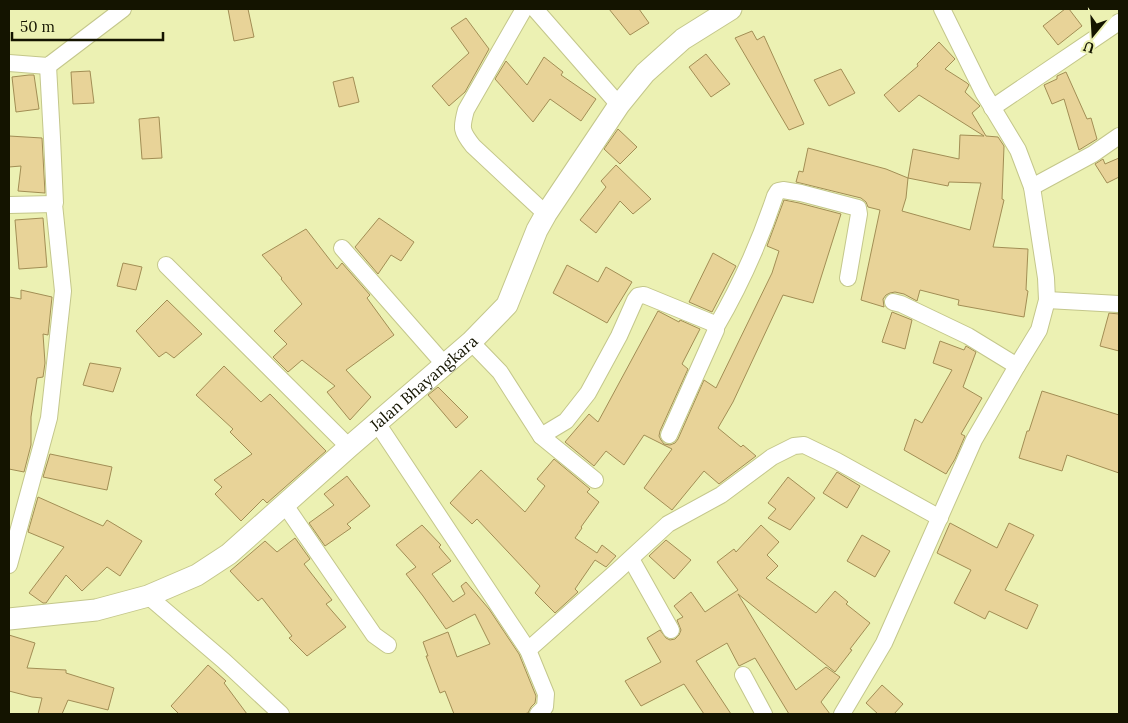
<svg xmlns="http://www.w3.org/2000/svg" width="1128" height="723" viewBox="0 0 1128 723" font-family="Lora,serif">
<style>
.building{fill:#e8d398;stroke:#a28e55;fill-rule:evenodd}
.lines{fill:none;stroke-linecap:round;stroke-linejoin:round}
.minor-casing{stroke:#c4c78b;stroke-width:18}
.tertiary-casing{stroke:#c4c78b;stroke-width:23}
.minor{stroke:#fff;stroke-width:16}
.tertiary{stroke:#fff;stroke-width:21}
.labels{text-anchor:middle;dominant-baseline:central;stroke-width:5;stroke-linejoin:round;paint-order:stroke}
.street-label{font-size:16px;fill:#141400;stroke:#ecf1b3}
</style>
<rect width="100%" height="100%" fill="#ecf1b3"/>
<g class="building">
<path d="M 228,9 L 248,9 L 254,37 L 234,41 Z"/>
<path d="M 609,9 L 639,9 L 649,23 L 630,35 Z"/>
<path d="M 1065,9 L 1069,9 L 1082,26 L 1058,45 L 1043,26 Z"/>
<path d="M 466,18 L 489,49 L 465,92 L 449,106 L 432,86 L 469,53 L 451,28 Z"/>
<path d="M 752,31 L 757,40 L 764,36 L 804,124 L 789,130 L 735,38 Z"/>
<path d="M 939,42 L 955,59 L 945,69 L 967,83 L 969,85 L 965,92 L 980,106 L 972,113 L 986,136 L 998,137 L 1004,146 L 1002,199 L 1004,200 L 993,247 L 1028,249 L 1026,290 L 1028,291 L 1024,317 L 958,305 L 959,300 L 920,290 L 917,301 L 904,294 L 895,292 L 890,293 L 886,295 L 883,299 L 884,307 L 861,300 L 880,210 L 868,207 L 866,202 L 861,198 L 796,182 L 799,171 L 803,172 L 808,148 L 886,169 L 908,178 L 913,149 L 959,159 L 960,135 L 984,136 L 919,95 L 899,112 L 884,95 L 918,66 L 917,64 ZM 908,178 L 948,186 L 949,182 L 981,183 L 970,230 L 902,211 L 906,198 Z"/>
<path d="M 706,54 L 730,84 L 711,97 L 689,67 Z"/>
<path d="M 544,57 L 563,72 L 561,75 L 596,99 L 581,121 L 550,99 L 533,122 L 495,79 L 506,61 L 527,85 Z"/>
<path d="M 841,69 L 855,93 L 829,106 L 814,80 Z"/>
<path d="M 90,71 L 94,103 L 73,104 L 71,72 Z"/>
<path d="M 1066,72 L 1087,119 L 1091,118 L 1097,139 L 1079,150 L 1064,99 L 1052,104 L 1044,85 L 1057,79 L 1057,76 Z"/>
<path d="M 29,75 L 34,75 L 39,109 L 16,112 L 12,77 Z"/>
<path d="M 353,77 L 359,102 L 339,107 L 333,82 Z"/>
<path d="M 159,117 L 162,158 L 142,159 L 139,119 Z"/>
<path d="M 618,129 L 637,147 L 620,164 L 604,149 Z"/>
<path d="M 9,136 L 42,138 L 45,193 L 18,191 L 21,166 L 9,167 Z"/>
<path d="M 1119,158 L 1119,177 L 1107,183 L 1095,164 L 1103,159 L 1105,164 Z"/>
<path d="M 616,165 L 651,199 L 633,214 L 620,201 L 596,233 L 580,220 L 606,187 L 601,181 Z"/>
<path d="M 784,200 L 799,203 L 841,214 L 813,303 L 783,295 L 733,402 L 718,428 L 741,447 L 743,445 L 756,456 L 719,484 L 704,471 L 672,510 L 644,488 L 672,449 L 644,435 L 624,465 L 606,451 L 594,466 L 565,442 L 589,414 L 598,422 L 658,311 L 679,322 L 680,320 L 700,329 L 682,364 L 688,369 L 660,431 L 659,436 L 661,440 L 664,444 L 670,445 L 675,443 L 678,439 L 704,380 L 716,388 L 772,273 L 779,251 L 767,246 Z"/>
<path d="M 43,218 L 47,267 L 19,269 L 15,220 Z"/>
<path d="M 379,218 L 414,242 L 401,261 L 391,255 L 378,274 L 355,247 Z"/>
<path d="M 306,229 L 337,269 L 342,263 L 370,295 L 367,298 L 394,335 L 346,370 L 371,397 L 350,420 L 327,392 L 335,386 L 302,360 L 288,372 L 273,357 L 287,344 L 274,331 L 302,304 L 281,279 L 282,278 L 262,255 Z"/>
<path d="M 713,253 L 736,266 L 712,312 L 689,302 Z"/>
<path d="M 123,263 L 142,267 L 136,290 L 117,286 Z"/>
<path d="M 567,265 L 598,282 L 606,267 L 632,282 L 607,323 L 553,293 Z"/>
<path d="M 21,290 L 52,297 L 48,335 L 43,334 L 45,363 L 43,377 L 37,378 L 31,417 L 31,445 L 24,472 L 9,469 L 9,297 L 21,299 Z"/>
<path d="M 167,300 L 202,334 L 174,358 L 166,352 L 159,357 L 136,331 Z"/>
<path d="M 892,312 L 912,320 L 905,349 L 882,342 Z"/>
<path d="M 1109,313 L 1119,314 L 1119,351 L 1100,346 Z"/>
<path d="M 940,341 L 964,350 L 966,346 L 976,352 L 963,387 L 982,398 L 961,434 L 965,436 L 955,459 L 946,474 L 904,450 L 915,419 L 922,423 L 952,370 L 933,363 Z"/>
<path d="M 90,363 L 121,368 L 113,392 L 83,385 Z"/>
<path d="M 224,366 L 261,402 L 270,394 L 326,451 L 267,503 L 263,499 L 241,521 L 215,494 L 222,487 L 214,480 L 252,454 L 230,432 L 233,429 L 196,395 Z"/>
<path d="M 438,387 L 468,417 L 456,428 L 428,395 Z"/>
<path d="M 1042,391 L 1119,415 L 1119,473 L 1067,455 L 1062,471 L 1019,458 L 1027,431 L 1029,431 Z"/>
<path d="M 50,454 L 112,467 L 107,490 L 43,477 Z"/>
<path d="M 554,459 L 590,489 L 587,492 L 599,502 L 581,527 L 582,528 L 575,538 L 597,553 L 602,545 L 616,556 L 606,567 L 595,560 L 575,589 L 578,592 L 555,613 L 535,593 L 540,586 L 477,519 L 472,524 L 450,503 L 481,470 L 525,512 L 545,486 L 537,479 Z"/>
<path d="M 837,472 L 860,486 L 847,508 L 823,493 Z"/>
<path d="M 347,476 L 370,506 L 347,524 L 351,528 L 325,546 L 309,523 L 334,505 L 324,494 Z"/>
<path d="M 788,477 L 815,498 L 790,530 L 768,518 L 776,509 L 768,503 Z"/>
<path d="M 38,497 L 103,526 L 107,520 L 142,541 L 120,576 L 107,567 L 82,591 L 66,575 L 46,603 L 43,603 L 29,593 L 64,547 L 28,532 Z"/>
<path d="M 950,523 L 997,548 L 1009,523 L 1034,535 L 1005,590 L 1038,605 L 1027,629 L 989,611 L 985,619 L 954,603 L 971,570 L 937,553 Z"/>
<path d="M 422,525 L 441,545 L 439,547 L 451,561 L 432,574 L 453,602 L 465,594 L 461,586 L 466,582 L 489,609 L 519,654 L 536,696 L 535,703 L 531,707 L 528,713 L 523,714 L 454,714 L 445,691 L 440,693 L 426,656 L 428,656 L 423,642 L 448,632 L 457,657 L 490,644 L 475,614 L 446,629 L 423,596 L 406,574 L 416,567 L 396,545 Z"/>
<path d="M 761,525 L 779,542 L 767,555 L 778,566 L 766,578 L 816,613 L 835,591 L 848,602 L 846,604 L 870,623 L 850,649 L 852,650 L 835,672 L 738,594 L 796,690 L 826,667 L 840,677 L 821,702 L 830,714 L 789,714 L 755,658 L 739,666 L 727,643 L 696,661 L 731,714 L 704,714 L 684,684 L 641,706 L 625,681 L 661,662 L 647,638 L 660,630 L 666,638 L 670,640 L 675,639 L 679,635 L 681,630 L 677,620 L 683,617 L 674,606 L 691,592 L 705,612 L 738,590 L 717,562 L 734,549 L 736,552 Z"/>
<path d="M 862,535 L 890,551 L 875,577 L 847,561 Z"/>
<path d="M 295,538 L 310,559 L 304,564 L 332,600 L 326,604 L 346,627 L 307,656 L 289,638 L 292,636 L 262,598 L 258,601 L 230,571 L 265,541 L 277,552 Z"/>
<path d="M 666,540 L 691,560 L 674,579 L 649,556 Z"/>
<path d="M 9,635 L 35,643 L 27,668 L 66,670 L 66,673 L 114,688 L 108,710 L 68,700 L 62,714 L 38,714 L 42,698 L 32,697 L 9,691 Z"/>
<path d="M 208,665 L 226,681 L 224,683 L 247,714 L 179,714 L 171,706 Z"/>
<path d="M 882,685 L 903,704 L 894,714 L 878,714 L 866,703 Z"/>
</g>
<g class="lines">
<defs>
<g id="minor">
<path d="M 524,9 L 466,110 C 461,128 461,131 473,146 L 546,214"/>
<path d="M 535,9 L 619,105"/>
<path d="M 9,63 L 48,66 L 123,9"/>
<path d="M 992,108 L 1119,22"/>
<path d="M 1032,187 L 1093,154 L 1119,136"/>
<path d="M 9,205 L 54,204"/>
<path d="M 342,248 L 444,364"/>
<path d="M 166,265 L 349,447"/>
<path d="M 1047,300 L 1119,304"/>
<path d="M 893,302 L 901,304 L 968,336 L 1017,366"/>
<path d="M 716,327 C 740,286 760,241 775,196 L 778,191 L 783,190 L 801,193 L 858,208 L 859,214 L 848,278"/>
<path d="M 471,342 L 500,372 L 541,436 L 595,480"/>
<path d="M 377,423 L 528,650 L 546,694 L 545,707 L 538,714"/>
<path d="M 541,436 L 566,421 L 588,393 L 619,336 L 635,300 L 638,296 L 644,295 L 710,322 L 716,326 L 716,330 L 669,435"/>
<path d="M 285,505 L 374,635 L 388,645"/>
<path d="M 631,559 L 671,630"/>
<path d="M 9,565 L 49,418 L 63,291 L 54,204 L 55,203 L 52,138 L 48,66"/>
<path d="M 148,596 L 224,661 L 281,714"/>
<path d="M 528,650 L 617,571 L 668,524 L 721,495 L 772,457 L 794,446 L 804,445 L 837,461 L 940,518"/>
<path d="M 743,675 L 764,714"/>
<path d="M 842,714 L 884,643 L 974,440 L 1017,366 L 1039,330 L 1047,300 L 1046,278 L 1032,187 L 1018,150 L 983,92 L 942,9"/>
</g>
<g id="tertiary">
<path id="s1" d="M 9,619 L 96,610 L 148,596 L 197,575 L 229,554 L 349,447 L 471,342 L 507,305 L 537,230 L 546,214 L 619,105 L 645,73 L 683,39 L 731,9"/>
</g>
</defs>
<use href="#minor" class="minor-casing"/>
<use href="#tertiary" class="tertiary-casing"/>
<use href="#minor" class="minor"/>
<use href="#tertiary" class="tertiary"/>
</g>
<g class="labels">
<g class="street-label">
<text stroke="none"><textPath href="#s1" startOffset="492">Jalan Bhayangkara</textPath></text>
</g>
</g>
<rect width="1128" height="723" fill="none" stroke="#141400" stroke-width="20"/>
<g transform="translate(1093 35) rotate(198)" stroke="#ecf1b3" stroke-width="4" paint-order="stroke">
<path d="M0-4L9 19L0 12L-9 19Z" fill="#141400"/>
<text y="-8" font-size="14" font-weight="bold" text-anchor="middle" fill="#141400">U</text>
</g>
<path d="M12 32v8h151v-8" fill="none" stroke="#141400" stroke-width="2.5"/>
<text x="20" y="32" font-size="15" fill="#141400" stroke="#ecf1b3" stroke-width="4" paint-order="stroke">50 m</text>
</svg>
